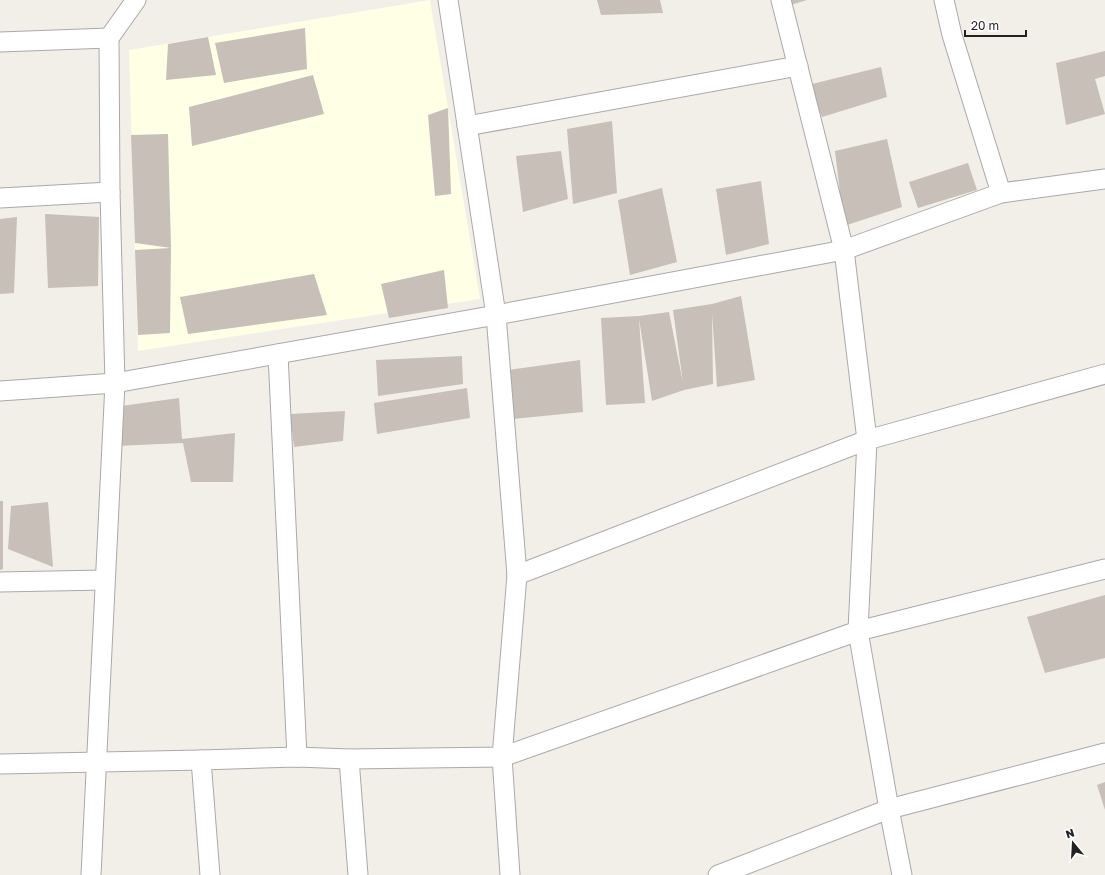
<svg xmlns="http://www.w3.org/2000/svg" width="1105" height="875" viewBox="0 0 1105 875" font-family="'Golos Text',sans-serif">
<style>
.education{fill:#ffffe5}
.building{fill:#c7bfb8}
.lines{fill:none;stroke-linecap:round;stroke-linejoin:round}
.minor-casing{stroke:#a9a9a9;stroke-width:21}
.minor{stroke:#fff;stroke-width:19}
</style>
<rect width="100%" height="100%" fill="#f2efe9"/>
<path class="education" d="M 430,0 L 480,299 L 138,351 L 129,50 Z"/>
<g class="building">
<path d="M 597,0 L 660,0 L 663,13 L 601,15 Z"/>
<path d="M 771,0 L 807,0 L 774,10 Z"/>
<path d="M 305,28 L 307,69 L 224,83 L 215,43 Z"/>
<path d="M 208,37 L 216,75 L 166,80 L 168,44 Z"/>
<path d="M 1105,51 L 1105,76 L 1095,79 L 1105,114 L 1066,125 L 1056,63 Z"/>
<path d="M 881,67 L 887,97 L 822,117 L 808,85 Z"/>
<path d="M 313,75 L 324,114 L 192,146 L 189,107 Z"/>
<path d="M 448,108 L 451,194 L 435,196 L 428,115 Z"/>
<path d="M 612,121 L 617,193 L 573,204 L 567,129 Z"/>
<path d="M 168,134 L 171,248 L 170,333 L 138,335 L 135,250 L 171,248 L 135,243 L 131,135 Z"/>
<path d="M 887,139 L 902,207 L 844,226 L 835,151 Z"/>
<path d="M 561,151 L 568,199 L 523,212 L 516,156 Z"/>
<path d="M 968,163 L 977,190 L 918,208 L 909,182 Z"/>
<path d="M 761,181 L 769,244 L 726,255 L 716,189 Z"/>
<path d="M 662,188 L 677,262 L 630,275 L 618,200 Z"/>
<path d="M 45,214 L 99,217 L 98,286 L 48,288 Z"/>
<path d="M 17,217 L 14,293 L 0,294 L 0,219 Z"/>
<path d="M 444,270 L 448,308 L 389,318 L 381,284 Z"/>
<path d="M 314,274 L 327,315 L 188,334 L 180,297 Z"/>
<path d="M 741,296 L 755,380 L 717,387 L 712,313 L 713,384 L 684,390 L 652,401 L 639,319 L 645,403 L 606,405 L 601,318 L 639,316 L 669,312 L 683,383 L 673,310 L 712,304 Z"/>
<path d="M 462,356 L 463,384 L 378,396 L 376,360 Z"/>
<path d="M 580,360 L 583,412 L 513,419 L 508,370 Z"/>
<path d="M 467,388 L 470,418 L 377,434 L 374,403 Z"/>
<path d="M 179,398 L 182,439 L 235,433 L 233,482 L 191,482 L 183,443 L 116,446 L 121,406 Z"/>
<path d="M 345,411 L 343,441 L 294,447 L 290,414 Z"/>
<path d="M 0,501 L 3,501 L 3,569 L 0,570 Z"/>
<path d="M 48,502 L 53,567 L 8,549 L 11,506 Z"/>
<path d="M 1105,595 L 1105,658 L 1045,673 L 1027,617 Z"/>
<path d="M 1105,782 L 1105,810 L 1097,785 Z"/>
</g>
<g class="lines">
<defs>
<g id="minor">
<path d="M 448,0 L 496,315 L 517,575 L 502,757 L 510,875"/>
<path d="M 781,0 L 844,250 L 867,440 L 858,631 L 889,809 L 902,875"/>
<path d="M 944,0 L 952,35 L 1001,193"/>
<path d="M 0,42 L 109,38"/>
<path d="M 467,126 L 798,66"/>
<path d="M 0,198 L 110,192"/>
<path d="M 278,354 L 297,757"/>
<path d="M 0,391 L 115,383 L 496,315 L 844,250 L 1001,193 L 1105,179"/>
<path d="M 517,575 L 867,440 L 1105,374"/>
<path d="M 0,582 L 105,580"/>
<path d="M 349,759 L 358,875"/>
<path d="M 201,760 L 210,875"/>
<path d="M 0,764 L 201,760 L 297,757 L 349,759 L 502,757 L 858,631 L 1105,569"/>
<path d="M 91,875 L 115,383 L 110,192 L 109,38 L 136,0"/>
<path d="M 718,875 L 889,809 L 1105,753"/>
</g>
</defs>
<use href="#minor" class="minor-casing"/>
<use href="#minor" class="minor"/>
</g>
<g transform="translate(1073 843) rotate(342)" stroke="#ffffff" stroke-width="3" paint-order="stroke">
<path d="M0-3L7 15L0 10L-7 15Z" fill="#222222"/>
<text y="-6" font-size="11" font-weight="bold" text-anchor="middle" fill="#222222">N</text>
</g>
<path d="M965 30v6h61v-6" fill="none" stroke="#222222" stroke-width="2"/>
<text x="971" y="30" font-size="12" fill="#222222" stroke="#ffffff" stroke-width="3" paint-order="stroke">20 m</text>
</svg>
